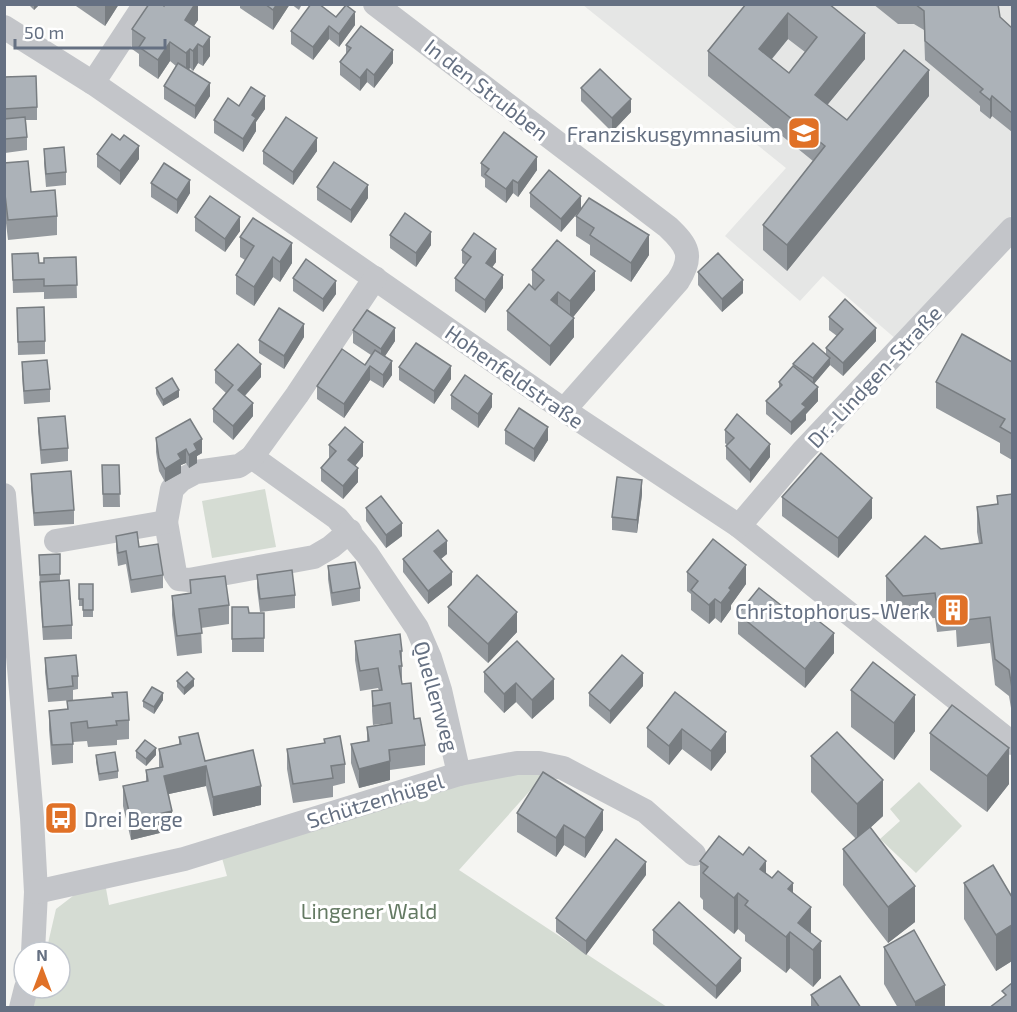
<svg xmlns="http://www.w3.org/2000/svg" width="1017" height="1012" viewBox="0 0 1017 1012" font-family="'Exo 2',sans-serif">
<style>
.built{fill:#e5e6e5}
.green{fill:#d5dcd3}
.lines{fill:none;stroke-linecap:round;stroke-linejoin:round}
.minor{stroke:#c3c5c9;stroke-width:24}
.wall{fill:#94999e;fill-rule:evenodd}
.shaded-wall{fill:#787d81}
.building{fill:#acb2b8;stroke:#787d81;stroke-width:1.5;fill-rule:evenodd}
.labels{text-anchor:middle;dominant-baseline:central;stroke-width:6;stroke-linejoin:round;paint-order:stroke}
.street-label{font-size:21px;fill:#657082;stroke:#fff}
.poi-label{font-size:21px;fill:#657082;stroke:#fff;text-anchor:end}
.park-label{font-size:21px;fill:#647a63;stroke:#fff}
</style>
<rect width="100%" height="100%" fill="#f5f5f2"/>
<path class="built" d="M 583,5 L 1012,5 L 1012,215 L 897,340 L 823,276 L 800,301 L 725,236 L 786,168 Z"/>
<g class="green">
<path d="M 265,489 L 276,547 L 212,558 L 202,501 Z"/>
<path d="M 514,766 L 546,773 L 459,870 L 667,1007 L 32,1008 L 37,988 L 60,988 L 60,952 L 46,952 L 56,909 L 82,889 L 105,883 L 109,905 L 227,876 L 222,858 Z"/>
<path d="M 919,782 L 962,826 L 916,873 L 880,839 L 900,821 L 890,809 Z"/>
</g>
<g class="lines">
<g class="minor">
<path d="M 375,4 L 668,227 C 688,246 694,256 678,281 L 564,410"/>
<path d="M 4,27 L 93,83 L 564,410 L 739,526 L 1012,743"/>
<path d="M 93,83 L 145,4"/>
<path d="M 252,457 L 337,518 L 367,554 L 417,628 L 430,658 L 440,690 L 459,774"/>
<path d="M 4,495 L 32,818 L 36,892 L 33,952"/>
<path d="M 166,522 L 175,573 L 179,579 L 189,580 L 314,557 L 331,547 L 350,531"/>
<path d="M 739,526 L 802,452 L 1012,229"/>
<path d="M 56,541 L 166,522 L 172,489 L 181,480 L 196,472 L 239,466 L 252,457 L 297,395 L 375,278"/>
<path d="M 36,892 L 184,859 L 459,774 L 517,763 L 539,763 L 563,768 L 645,811 L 694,854"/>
<path d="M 21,1008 L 26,988"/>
</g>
</g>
<g class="wall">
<path d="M 28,4 L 40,4 L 34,10 Z"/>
<path d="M 76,4 L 119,4 L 105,26 L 76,6 Z"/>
<path d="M 198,4 L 198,20 L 194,26 L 210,56 L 203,66 L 198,63 L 193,71 L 190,68 L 189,69 L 210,96 L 195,119 L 164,99 L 164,86 L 176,66 L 170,61 L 158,79 L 139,66 L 139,54 L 132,49 L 132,29 L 164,6 Z"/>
<path d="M 240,4 L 290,4 L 273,30 L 240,8 Z"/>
<path d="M 291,4 L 302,4 L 299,10 Z"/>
<path d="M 746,4 L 829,4 L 865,59 L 827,105 L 847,120 L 929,96 L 787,271 L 763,250 L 763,225 L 813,161 L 708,76 L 708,51 ZM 788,39 L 805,52 L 789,73 L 772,59 Z"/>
<path d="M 873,4 L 998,4 L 1000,17 L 1012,28 L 1012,132 L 992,116 L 990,119 L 980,111 L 980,106 L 925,60 L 924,30 L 914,24 L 898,24 Z"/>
<path d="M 336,17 L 355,25 L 339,47 L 329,39 L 313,60 L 291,44 L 291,31 Z"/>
<path d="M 346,45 L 393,63 L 374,88 L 367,82 L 360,91 L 340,75 L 340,62 L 346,54 Z"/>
<path d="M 4,77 L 37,107 L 37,120 L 26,120 L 27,137 L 27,150 L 5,153 Z"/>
<path d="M 581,88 L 631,112 L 612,132 L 581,101 Z"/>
<path d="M 239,106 L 265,109 L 256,122 L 256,131 L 243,152 L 214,133 L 214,120 Z"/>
<path d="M 44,149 L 66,172 L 66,185 L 46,187 L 44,163 Z"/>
<path d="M 263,151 L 317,151 L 293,185 L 263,164 Z"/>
<path d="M 97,154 L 139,159 L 120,185 L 97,167 Z"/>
<path d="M 4,163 L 31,192 L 57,216 L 57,235 L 8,240 L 4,206 Z"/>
<path d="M 481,163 L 537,170 L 518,197 L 513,193 L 506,203 L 485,187 L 485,179 L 481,176 Z"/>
<path d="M 151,183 L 190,193 L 177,214 L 151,197 Z"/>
<path d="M 317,187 L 368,198 L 351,223 L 317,200 Z"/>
<path d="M 530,193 L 581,209 L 561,232 L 530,207 Z"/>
<path d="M 576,216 L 649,255 L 631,282 L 590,255 L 590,245 L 576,236 Z"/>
<path d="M 195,217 L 240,231 L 225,252 L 195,231 Z"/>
<path d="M 390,235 L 431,245 L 416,267 L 390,248 Z"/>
<path d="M 240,237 L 292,263 L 280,282 L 273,277 L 254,306 L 236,294 L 236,275 L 245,260 L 240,257 Z"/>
<path d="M 462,250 L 496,262 L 492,267 L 503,288 L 485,313 L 455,291 L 455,278 L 465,265 L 462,263 Z"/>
<path d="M 12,254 L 39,263 L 44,263 L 76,257 L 77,298 L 44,299 L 44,292 L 13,293 Z"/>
<path d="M 532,270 L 595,290 L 573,317 L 574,337 L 550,366 L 507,330 L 507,311 L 532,287 Z"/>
<path d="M 698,272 L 743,293 L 722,312 L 698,285 Z"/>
<path d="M 293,278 L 336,294 L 323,312 L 293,291 Z"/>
<path d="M 17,308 L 45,341 L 45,354 L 18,355 Z"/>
<path d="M 829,317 L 876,341 L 843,376 L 830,365 L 814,384 L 818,401 L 806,414 L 806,420 L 791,435 L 766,414 L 766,401 L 779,388 L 779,382 L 793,366 L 793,364 L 826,354 L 826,348 L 837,336 L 829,330 Z"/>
<path d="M 353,330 L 395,341 L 385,356 L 392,375 L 383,388 L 370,380 L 344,418 L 317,399 L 317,386 L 365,365 L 371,355 L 353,343 Z"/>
<path d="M 304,337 L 284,369 L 259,353 L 259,340 Z"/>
<path d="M 22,362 L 50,389 L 50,402 L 24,404 L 22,375 Z"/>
<path d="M 1012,362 L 1012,460 L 1000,453 L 1000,443 L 936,408 L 936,382 Z"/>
<path d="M 399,367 L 451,379 L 434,404 L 399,380 Z"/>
<path d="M 215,370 L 261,377 L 245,396 L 253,416 L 233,440 L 213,422 L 213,409 L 226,393 L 215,383 Z"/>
<path d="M 156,388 L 179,397 L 163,406 L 156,394 Z"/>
<path d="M 451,395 L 492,407 L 478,428 L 451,409 Z"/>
<path d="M 38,418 L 68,448 L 68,461 L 41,464 L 38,431 Z"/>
<path d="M 505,430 L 548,440 L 534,462 L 505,444 Z"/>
<path d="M 725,430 L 770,457 L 750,483 L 726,459 L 726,446 L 727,445 L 725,443 Z"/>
<path d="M 156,438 L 202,453 L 197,456 L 197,463 L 189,468 L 186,463 L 181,465 L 181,473 L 165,482 L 159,471 L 156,452 Z"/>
<path d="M 329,445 L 363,456 L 355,466 L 358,482 L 343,499 L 321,481 L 321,468 L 329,458 Z"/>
<path d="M 102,465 L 119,465 L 120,507 L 103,507 Z"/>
<path d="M 31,474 L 74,510 L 74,524 L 34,526 L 31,487 Z"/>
<path d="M 642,494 L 637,533 L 612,530 L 612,517 Z"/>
<path d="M 1012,494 L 1012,714 L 1009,696 L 995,685 L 990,643 L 957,647 L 956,630 L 937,632 L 935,618 L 903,621 L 886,602 L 886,576 L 941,549 L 979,543 L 977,532 L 977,507 L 997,504 L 997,496 Z"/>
<path d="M 782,497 L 872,518 L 838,558 L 782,516 Z"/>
<path d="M 366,508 L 402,536 L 386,548 L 366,521 Z"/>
<path d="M 116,536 L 139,547 L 163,575 L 163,588 L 131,593 L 126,564 L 118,566 L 116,549 Z"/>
<path d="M 60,554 L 60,580 L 72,625 L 72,639 L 43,640 L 40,595 L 39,555 Z"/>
<path d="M 447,554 L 441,559 L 452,585 L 428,604 L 403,572 L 403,559 Z"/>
<path d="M 328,566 L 360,588 L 360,601 L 332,606 L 328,579 Z"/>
<path d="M 687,572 L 746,584 L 731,605 L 731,609 L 721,623 L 715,618 L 709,624 L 691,610 L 691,594 L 687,591 Z"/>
<path d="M 257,575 L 295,595 L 295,608 L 260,612 L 257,588 Z"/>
<path d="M 190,580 L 229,605 L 229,624 L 201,628 L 202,653 L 177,656 L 172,615 L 172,596 L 190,593 Z"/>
<path d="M 79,584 L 93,584 L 93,617 L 83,617 L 83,606 L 79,606 Z"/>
<path d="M 232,607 L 249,613 L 264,613 L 264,652 L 232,652 Z"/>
<path d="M 448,607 L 517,632 L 488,663 L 448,626 Z"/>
<path d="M 738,614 L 800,620 L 834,653 L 805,688 L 738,634 Z"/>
<path d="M 355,641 L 402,651 L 402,684 L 425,745 L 425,765 L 390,770 L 390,780 L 359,788 L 351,763 L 351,744 L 367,741 L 367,727 L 390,723 L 373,725 L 372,711 L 372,691 L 379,690 L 378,688 L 360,691 L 355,660 Z"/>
<path d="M 517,641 L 554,699 L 532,719 L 516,702 L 504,713 L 484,692 L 484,672 Z"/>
<path d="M 45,658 L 78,676 L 78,689 L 73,690 L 73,700 L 48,702 L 45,672 Z"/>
<path d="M 177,681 L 194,686 L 184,695 L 177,687 Z"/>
<path d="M 643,686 L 610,724 L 589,706 L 589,693 Z"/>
<path d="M 851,690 L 915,731 L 894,760 L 851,727 Z"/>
<path d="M 675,692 L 726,752 L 711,771 L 682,749 L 669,765 L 647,747 L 647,728 Z"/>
<path d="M 163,700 L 154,714 L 143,707 L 143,701 Z"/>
<path d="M 67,701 L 129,720 L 129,739 L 117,740 L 117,745 L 88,747 L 87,741 L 73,742 L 73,763 L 52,765 L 49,730 L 49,711 L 67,709 Z"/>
<path d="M 930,733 L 1009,784 L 987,812 L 930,770 Z"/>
<path d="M 179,737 L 205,761 L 261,805 L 213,816 L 206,786 L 169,794 L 172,830 L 131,840 L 123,806 L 123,786 L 146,781 L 146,770 L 159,767 L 159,749 L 179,744 Z"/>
<path d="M 324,739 L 345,764 L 345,783 L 333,786 L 333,797 L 293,803 L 287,769 L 287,749 L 324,743 Z"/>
<path d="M 136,751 L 156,755 L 146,766 L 136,758 Z"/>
<path d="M 96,755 L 118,771 L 118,778 L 99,781 L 96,762 Z"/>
<path d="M 811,756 L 883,816 L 870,828 L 915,922 L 888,943 L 843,885 L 843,849 L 856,839 L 811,792 Z"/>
<path d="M 517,813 L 603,830 L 585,858 L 564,845 L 556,857 L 517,832 Z"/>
<path d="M 700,861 L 766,874 L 811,934 L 821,978 L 813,987 L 790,968 L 786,973 L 745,941 L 745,935 L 738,929 L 734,934 L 703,909 L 703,900 L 700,897 Z"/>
<path d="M 646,875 L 586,955 L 556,932 L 556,918 Z"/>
<path d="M 964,883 L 1012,897 L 1012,961 L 996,971 L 964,919 Z"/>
<path d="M 653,930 L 741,971 L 716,999 L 653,944 Z"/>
<path d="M 884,947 L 945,1008 L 898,1008 L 884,984 Z"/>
<path d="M 811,995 L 861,1008 L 811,1008 Z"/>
</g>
<g class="shaded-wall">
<path d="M 34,4 L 40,4 L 34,10 Z"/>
<path d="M 106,4 L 119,4 L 105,26 L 105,6 Z"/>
<path d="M 195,4 L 198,4 L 198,20 L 185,39 L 185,20 Z"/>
<path d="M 277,4 L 290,4 L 273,30 L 273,10 Z"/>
<path d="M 355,12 L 355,25 L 339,47 L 339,34 Z"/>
<path d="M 788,13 L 788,39 L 759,74 L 759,49 Z"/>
<path d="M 329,26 L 329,39 L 313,60 L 313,47 Z"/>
<path d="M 865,33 L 865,59 L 815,120 L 815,95 Z"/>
<path d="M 210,37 L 210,56 L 203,66 L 203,47 Z"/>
<path d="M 170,42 L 170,61 L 158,79 L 158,60 Z"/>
<path d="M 198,44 L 198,63 L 193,71 L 193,51 Z"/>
<path d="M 190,49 L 190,68 L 186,72 L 186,53 Z"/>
<path d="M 393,50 L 393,63 L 374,88 L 374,75 Z"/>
<path d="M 367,69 L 367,82 L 360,91 L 360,78 Z"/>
<path d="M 929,70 L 929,96 L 787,271 L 787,245 Z"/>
<path d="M 210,83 L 210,96 L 195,119 L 195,106 Z"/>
<path d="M 265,96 L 265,109 L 256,122 L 256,131 L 243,152 L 243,139 L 252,115 Z"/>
<path d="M 992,96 L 992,116 L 990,119 L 990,100 Z"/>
<path d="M 631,99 L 631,112 L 612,132 L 612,118 Z"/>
<path d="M 317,138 L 317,151 L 293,185 L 293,172 Z"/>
<path d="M 139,146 L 139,159 L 120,185 L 120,171 Z"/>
<path d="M 537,157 L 537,170 L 518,197 L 518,183 Z"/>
<path d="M 190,180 L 190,193 L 177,214 L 177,200 Z"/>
<path d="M 513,180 L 513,193 L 506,203 L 506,189 Z"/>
<path d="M 368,185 L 368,198 L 351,223 L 351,210 Z"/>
<path d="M 581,196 L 581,209 L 561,232 L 561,219 Z"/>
<path d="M 240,217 L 240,231 L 225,252 L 225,239 Z"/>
<path d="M 431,232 L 431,245 L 416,267 L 416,253 Z"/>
<path d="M 649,235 L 649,255 L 631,282 L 631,263 Z"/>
<path d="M 292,243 L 292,263 L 280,282 L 280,262 Z"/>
<path d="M 496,249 L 496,262 L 486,276 L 486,263 Z"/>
<path d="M 273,257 L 273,277 L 254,306 L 254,287 Z"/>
<path d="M 595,271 L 595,290 L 570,321 L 570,301 Z"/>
<path d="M 503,275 L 503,288 L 485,313 L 485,300 Z"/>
<path d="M 743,280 L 743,293 L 722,312 L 722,299 Z"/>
<path d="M 336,281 L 336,294 L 323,312 L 323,299 Z"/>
<path d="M 558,292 L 558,311 L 551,300 Z"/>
<path d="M 574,318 L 574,337 L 550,366 L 550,346 Z"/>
<path d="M 304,324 L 304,337 L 284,369 L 284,356 Z"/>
<path d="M 395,328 L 395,341 L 381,362 L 381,349 Z"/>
<path d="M 876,328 L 876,341 L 843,376 L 843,363 Z"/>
<path d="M 830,358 L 830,365 L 813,385 L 813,378 Z"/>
<path d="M 392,361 L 392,375 L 383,388 L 383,375 Z"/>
<path d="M 261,364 L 261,377 L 238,403 L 238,390 Z"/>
<path d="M 370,366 L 370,380 L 344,418 L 344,404 Z"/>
<path d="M 451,366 L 451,379 L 434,404 L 434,391 Z"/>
<path d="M 818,387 L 818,401 L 806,414 L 806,420 L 791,435 L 791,422 L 802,404 Z"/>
<path d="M 179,390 L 179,397 L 163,406 L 163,400 Z"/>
<path d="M 492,394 L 492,407 L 478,428 L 478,414 Z"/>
<path d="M 253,403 L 253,416 L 233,440 L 233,426 Z"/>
<path d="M 548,427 L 548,440 L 534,462 L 534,449 Z"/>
<path d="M 202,439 L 202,453 L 197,456 L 197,463 L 189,468 L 189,455 L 194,444 Z"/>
<path d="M 363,442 L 363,456 L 348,474 L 348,460 Z"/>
<path d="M 770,444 L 770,457 L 750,483 L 750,470 Z"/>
<path d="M 186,449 L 186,463 L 181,465 L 181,473 L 165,482 L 165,469 L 178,454 Z"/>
<path d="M 358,468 L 358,482 L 343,499 L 343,486 Z"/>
<path d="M 642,480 L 642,494 L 637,533 L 637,520 Z"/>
<path d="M 872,498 L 872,518 L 838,558 L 838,538 Z"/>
<path d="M 402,523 L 402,536 L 386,548 L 386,535 Z"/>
<path d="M 447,541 L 447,554 L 434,564 L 434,551 Z"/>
<path d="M 746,565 L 746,584 L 731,605 L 731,609 L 721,623 L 721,603 L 729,588 Z"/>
<path d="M 452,572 L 452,585 L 428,604 L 428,591 Z"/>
<path d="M 715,599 L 715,618 L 709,624 L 709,605 Z"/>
<path d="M 517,612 L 517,632 L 488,663 L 488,644 Z"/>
<path d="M 834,633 L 834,653 L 805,688 L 805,669 Z"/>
<path d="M 643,673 L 643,686 L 610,724 L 610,711 Z"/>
<path d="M 194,679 L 194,686 L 184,695 L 184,688 Z"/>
<path d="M 554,679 L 554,699 L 532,719 L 532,700 Z"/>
<path d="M 516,683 L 516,702 L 504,713 L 504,694 Z"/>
<path d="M 163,693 L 163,700 L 154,714 L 154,707 Z"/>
<path d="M 915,695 L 915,731 L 894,760 L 894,723 Z"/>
<path d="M 682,729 L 682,749 L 669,765 L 669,746 Z"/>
<path d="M 726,732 L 726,752 L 711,771 L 711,751 Z"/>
<path d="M 156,748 L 156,755 L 146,766 L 146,759 Z"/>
<path d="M 1009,748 L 1009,784 L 987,812 L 987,776 Z"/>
<path d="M 390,761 L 390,780 L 359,788 L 359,769 Z"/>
<path d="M 206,766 L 206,786 L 164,795 L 164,776 Z"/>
<path d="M 883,780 L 883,816 L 857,840 L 857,804 Z"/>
<path d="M 261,786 L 261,805 L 213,816 L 213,797 Z"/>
<path d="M 603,810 L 603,830 L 585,858 L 585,838 Z"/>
<path d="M 172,811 L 172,830 L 131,840 L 131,820 Z"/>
<path d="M 564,825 L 564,845 L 556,857 L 556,838 Z"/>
<path d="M 766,861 L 766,897 L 760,869 Z"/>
<path d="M 646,862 L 646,875 L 586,955 L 586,941 Z"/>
<path d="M 793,883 L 793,919 L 788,889 Z"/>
<path d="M 915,886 L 915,922 L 888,943 L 888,907 Z"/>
<path d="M 738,893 L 738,929 L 734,934 L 734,898 Z"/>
<path d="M 811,907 L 811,943 L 798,923 Z"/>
<path d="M 1012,925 L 1012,961 L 996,971 L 996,935 Z"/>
<path d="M 790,932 L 790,968 L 786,973 L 786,937 Z"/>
<path d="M 821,941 L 821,978 L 813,987 L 813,950 Z"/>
<path d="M 741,958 L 741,971 L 716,999 L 716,986 Z"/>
<path d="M 945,985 L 945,1008 L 915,1008 L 915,1002 Z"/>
</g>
<g class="building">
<path d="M 149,4 L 162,4 L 164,6 L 165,4 L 195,4 L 185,20 L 210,37 L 203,47 L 198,44 L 193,51 L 190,49 L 186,53 L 170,42 L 158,60 L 139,47 L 145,38 L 132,29 Z"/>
<path d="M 265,4 L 277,4 L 273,10 Z"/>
<path d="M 311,4 L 319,4 L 336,17 L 346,5 L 355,12 L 339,34 L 329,26 L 313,47 L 291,31 Z"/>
<path d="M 746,4 L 829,4 L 865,33 L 815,95 L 847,120 L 904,50 L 929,70 L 787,245 L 763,225 L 825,146 L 708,51 ZM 788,13 L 817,37 L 789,73 L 759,49 Z"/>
<path d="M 915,4 L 998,4 L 1000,17 L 1012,28 L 1012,113 L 992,96 L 990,100 L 980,92 L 983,89 L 925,41 L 924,11 Z"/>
<path d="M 361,26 L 393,50 L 374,75 L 367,69 L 360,78 L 340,62 L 351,48 L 346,45 Z"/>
<path d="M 178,63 L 210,83 L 195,106 L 164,86 Z"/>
<path d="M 600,69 L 631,99 L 612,118 L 581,88 Z"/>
<path d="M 36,76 L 37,107 L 4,109 L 4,77 Z"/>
<path d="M 251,87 L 265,96 L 252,115 L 256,118 L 243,139 L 214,120 L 228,98 L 239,106 Z"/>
<path d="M 25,117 L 27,137 L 5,139 L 4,119 Z"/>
<path d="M 286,117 L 317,138 L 293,172 L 263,151 Z"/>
<path d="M 504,132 L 537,157 L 518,183 L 513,180 L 506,189 L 485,174 L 489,169 L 481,163 Z"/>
<path d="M 112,134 L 120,140 L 124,135 L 139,146 L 120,171 L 97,154 Z"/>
<path d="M 64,147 L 66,172 L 46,174 L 44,149 Z"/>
<path d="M 28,161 L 31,192 L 55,190 L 57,216 L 8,220 L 4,186 L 4,163 Z"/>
<path d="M 334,162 L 368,185 L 351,210 L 317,187 Z"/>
<path d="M 164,163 L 190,180 L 177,200 L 151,183 Z"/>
<path d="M 549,170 L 581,196 L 561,219 L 530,193 Z"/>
<path d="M 210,196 L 240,217 L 225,239 L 195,217 Z"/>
<path d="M 589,198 L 649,235 L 631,263 L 590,235 L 594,228 L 576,216 Z"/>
<path d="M 405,213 L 431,232 L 416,253 L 390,235 Z"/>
<path d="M 253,218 L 292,243 L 280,262 L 273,257 L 254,287 L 236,275 L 254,246 L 240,237 Z"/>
<path d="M 474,233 L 496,249 L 486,263 L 503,275 L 485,300 L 455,278 L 471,257 L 462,250 Z"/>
<path d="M 557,240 L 595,271 L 570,301 L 558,292 L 551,300 L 574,318 L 550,346 L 507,311 L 529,284 L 535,290 L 544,280 L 532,270 Z"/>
<path d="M 38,253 L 39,263 L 44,263 L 44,258 L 76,257 L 77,285 L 44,286 L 44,279 L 13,280 L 12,254 Z"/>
<path d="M 718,253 L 743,280 L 722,299 L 698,272 Z"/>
<path d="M 306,259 L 336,281 L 323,299 L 293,278 Z"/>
<path d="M 845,299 L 876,328 L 843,363 L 826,348 L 843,329 L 829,317 Z"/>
<path d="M 44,307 L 45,341 L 18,342 L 17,308 Z"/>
<path d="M 279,308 L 304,324 L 284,356 L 259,340 Z"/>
<path d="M 367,310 L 395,328 L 381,349 L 353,330 Z"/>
<path d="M 962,334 L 1012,362 L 1012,434 L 1000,427 L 1005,419 L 936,382 Z"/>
<path d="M 416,343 L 451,366 L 434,391 L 399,367 Z"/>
<path d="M 813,343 L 830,358 L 813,378 L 793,364 Z"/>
<path d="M 238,344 L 261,364 L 238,390 L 253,403 L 233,426 L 213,409 L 233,385 L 215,370 Z"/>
<path d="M 342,349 L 365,365 L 375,350 L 392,361 L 383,375 L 370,366 L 344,404 L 317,386 Z"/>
<path d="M 47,360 L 50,389 L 24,391 L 22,362 Z"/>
<path d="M 793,366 L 818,387 L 802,404 L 806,407 L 791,422 L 766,401 L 782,385 L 779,382 Z"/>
<path d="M 465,375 L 492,394 L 478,414 L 451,395 Z"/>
<path d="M 172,378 L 179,390 L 163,400 L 156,388 Z"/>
<path d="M 519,408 L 548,427 L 534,449 L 505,430 Z"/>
<path d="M 737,414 L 770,444 L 750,470 L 726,446 L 734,438 L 725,430 Z"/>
<path d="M 65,416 L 68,448 L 41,450 L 38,418 Z"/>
<path d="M 190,419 L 202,439 L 194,444 L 197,450 L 189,455 L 186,449 L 178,454 L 181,459 L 165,469 L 159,458 L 156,438 Z"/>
<path d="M 345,427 L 363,442 L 348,460 L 358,468 L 343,486 L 321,468 L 336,451 L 329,445 Z"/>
<path d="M 821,453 L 872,498 L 838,538 L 782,497 Z"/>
<path d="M 102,465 L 119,465 L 120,494 L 103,494 Z"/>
<path d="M 71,471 L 74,510 L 34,513 L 31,474 Z"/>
<path d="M 617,477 L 642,480 L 637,520 L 612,517 Z"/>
<path d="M 1012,494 L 1012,688 L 1009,670 L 995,659 L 990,617 L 957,621 L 956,605 L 937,607 L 935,593 L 903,596 L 886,576 L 925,536 L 941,549 L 982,543 L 977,507 L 998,504 L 997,496 Z"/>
<path d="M 381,496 L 402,523 L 386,535 L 366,508 Z"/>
<path d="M 438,530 L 447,541 L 434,551 L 452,572 L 428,591 L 403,559 Z"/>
<path d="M 137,532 L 139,547 L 158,544 L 163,575 L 131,580 L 126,551 L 118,553 L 116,536 Z"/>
<path d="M 713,539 L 746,565 L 729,588 L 731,590 L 721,603 L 715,599 L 709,605 L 691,590 L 698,581 L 687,572 Z"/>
<path d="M 60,554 L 60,574 L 40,575 L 39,555 Z"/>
<path d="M 355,562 L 360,588 L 332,593 L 328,566 Z"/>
<path d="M 292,570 L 295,595 L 260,599 L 257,575 Z"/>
<path d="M 477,575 L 517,612 L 488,644 L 448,607 Z"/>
<path d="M 225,576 L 229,605 L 199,609 L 202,633 L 177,636 L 172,596 L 191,593 L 190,580 Z"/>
<path d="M 69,580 L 72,625 L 43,627 L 40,582 Z"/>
<path d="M 79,584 L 93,584 L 93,610 L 83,610 L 83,599 L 79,599 Z"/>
<path d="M 759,588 L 800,620 L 807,612 L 834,633 L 805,669 L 738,614 Z"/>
<path d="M 232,607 L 248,607 L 249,613 L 264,613 L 264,638 L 232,639 Z"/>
<path d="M 400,634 L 402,651 L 400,651 L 402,666 L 399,666 L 402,684 L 411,683 L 414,719 L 420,718 L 425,745 L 389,750 L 390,761 L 359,769 L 351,744 L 369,741 L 367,727 L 392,723 L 390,703 L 373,706 L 372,691 L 382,690 L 378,668 L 360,671 L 355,641 Z"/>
<path d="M 517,641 L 554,679 L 532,700 L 516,683 L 504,694 L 484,672 Z"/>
<path d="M 76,655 L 78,676 L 72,676 L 73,686 L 48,689 L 45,658 Z"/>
<path d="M 622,655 L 643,673 L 610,711 L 589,693 Z"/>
<path d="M 873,662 L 915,695 L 894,723 L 851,690 Z"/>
<path d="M 187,672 L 194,679 L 184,688 L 177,681 Z"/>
<path d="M 152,687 L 163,693 L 154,707 L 143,701 Z"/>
<path d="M 127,692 L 129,720 L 116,721 L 117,725 L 88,728 L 87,721 L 71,723 L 73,744 L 52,745 L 49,711 L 68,709 L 67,701 L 113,697 L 112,693 Z"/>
<path d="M 675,692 L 726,732 L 711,751 L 682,729 L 669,746 L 647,728 Z"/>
<path d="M 952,705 L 1009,748 L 987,776 L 930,733 Z"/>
<path d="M 837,732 L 883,780 L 857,804 L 811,756 Z"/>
<path d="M 198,733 L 205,761 L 253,750 L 261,786 L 213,797 L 206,766 L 164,776 L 172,811 L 131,820 L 123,786 L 148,781 L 146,770 L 163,767 L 159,749 L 181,744 L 179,737 Z"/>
<path d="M 340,736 L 345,764 L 331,766 L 333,778 L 293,784 L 287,749 L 325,743 L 324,739 Z"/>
<path d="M 145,740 L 156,748 L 146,759 L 136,751 Z"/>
<path d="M 115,752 L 118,771 L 99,774 L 96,755 Z"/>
<path d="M 543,772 L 603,810 L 585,838 L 564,825 L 556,838 L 517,813 Z"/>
<path d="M 870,827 L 915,886 L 888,907 L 843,849 Z"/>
<path d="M 719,836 L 743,855 L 749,847 L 766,861 L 760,869 L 772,878 L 778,871 L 793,883 L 788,889 L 811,907 L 798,923 L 821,941 L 813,950 L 790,932 L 786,937 L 745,905 L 748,901 L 738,893 L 734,898 L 703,873 L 708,867 L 700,861 Z"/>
<path d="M 616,839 L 646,862 L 586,941 L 556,918 Z"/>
<path d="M 993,865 L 1012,897 L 1012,925 L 996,935 L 964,883 Z"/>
<path d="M 679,902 L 741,958 L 716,986 L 653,930 Z"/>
<path d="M 914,930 L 945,985 L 915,1002 L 884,947 Z"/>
<path d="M 840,976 L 861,1008 L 820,1008 L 811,995 Z"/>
<path d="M 1012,983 L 1012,1008 L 989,1008 L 1006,995 L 1002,991 Z"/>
</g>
<defs>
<symbol id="school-square" viewBox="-11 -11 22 22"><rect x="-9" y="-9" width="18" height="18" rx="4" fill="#e07127" stroke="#fff"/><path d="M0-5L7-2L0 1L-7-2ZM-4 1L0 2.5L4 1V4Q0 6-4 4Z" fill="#fff"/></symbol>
<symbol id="building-square" viewBox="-11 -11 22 22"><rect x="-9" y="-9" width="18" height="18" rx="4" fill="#e07127" stroke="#fff"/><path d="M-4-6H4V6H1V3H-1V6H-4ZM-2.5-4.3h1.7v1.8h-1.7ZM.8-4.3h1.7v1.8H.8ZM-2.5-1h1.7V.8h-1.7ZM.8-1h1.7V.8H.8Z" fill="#fff"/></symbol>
<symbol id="bus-square" viewBox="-11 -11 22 22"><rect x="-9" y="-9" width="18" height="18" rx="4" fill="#e07127" stroke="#fff"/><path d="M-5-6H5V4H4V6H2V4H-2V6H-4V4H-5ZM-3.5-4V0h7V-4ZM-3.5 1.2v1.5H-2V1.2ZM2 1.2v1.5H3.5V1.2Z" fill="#fff"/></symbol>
</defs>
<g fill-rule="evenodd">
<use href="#school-square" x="785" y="114" width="38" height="38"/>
<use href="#building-square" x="934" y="591" width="38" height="38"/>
<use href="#bus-square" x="42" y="799" width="38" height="38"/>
</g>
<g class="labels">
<g class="street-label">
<text transform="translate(487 89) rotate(38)">In den Strubben</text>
<text transform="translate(515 376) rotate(35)">Hohenfeldstraße</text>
<text transform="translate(874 376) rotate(-47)">Dr.-Lindgen-Straße</text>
<text transform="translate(437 696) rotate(74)">Quellenweg</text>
<text transform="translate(375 800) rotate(-17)">Schützenhügel</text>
</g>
<g class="poi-label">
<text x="781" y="133">Franziskusgymnasium</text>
<text x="930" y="610">Christophorus-Werk</text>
<text x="84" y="818" text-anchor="start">Drei Berge</text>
</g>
<g class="park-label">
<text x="369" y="910">Lingener Wald</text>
</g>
</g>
<rect width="1017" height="1012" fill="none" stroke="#657082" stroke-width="12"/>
<g transform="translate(42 970)"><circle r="28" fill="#ffffff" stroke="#c1c6cd" stroke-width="1.5"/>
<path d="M0-4.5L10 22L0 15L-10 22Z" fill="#e07127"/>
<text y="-9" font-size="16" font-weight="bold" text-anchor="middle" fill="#657082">N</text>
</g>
<path d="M15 39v9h150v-9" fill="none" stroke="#657082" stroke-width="3"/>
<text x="24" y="39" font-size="18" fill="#657082" stroke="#ffffff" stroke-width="4.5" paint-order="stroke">50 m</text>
</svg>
